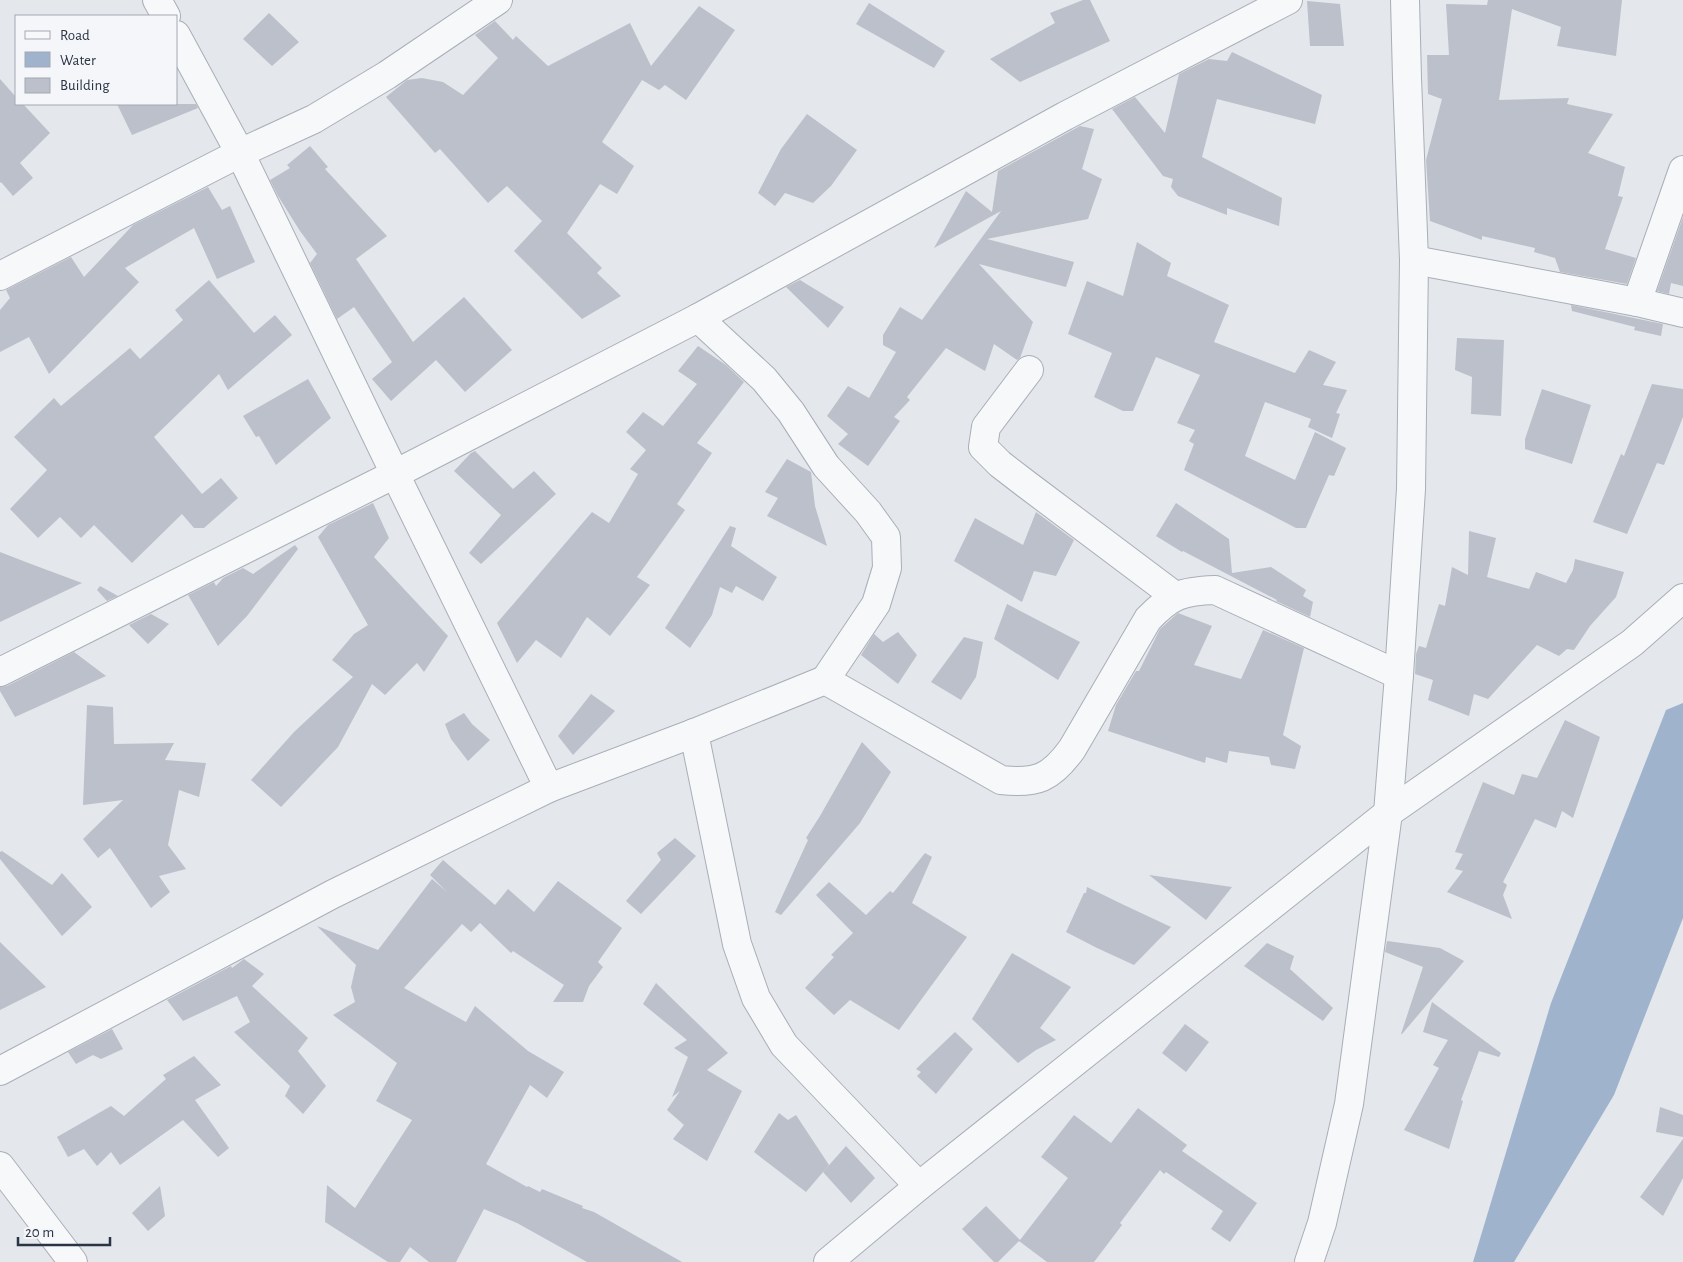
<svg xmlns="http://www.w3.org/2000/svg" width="1683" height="1262" viewBox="0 0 1683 1262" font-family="'Alegreya Sans',sans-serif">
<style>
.water{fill:#9fb4cc}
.building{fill:#bbc0ca}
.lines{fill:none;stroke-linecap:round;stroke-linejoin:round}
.minor-casing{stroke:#a9aeb7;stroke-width:30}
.minor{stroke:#f7f8fa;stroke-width:28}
</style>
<rect width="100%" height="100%" fill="#e4e7ec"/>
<path class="water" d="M 1683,703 L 1683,918 L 1614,1095 L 1514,1262 L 1473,1262 L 1551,1003 L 1666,710 Z"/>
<g class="building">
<path d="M 1083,0 L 1090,0 L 1110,41 L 1020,82 L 990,59 L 1055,23 L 1050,13 Z"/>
<path d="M 1488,0 L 1622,0 L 1616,56 L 1557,46 L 1561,27 L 1512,9 L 1499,100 L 1569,98 L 1567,104 L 1613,114 L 1588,153 L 1625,167 L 1618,196 L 1623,197 L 1605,249 L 1636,258 L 1627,284 L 1560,272 L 1555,258 L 1534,252 L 1535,248 L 1482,236 L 1482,240 L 1430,221 L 1426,160 L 1442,99 L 1428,94 L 1427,55 L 1449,55 L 1446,4 L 1487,5 Z"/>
<path d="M 1307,1 L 1340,4 L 1344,46 L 1310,46 Z"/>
<path d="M 869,3 L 945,51 L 934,68 L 856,24 Z"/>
<path d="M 699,6 L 735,30 L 686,100 L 665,85 L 659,90 L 642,80 L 602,142 L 634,166 L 617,194 L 600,184 L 567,233 L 602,268 L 597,273 L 621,296 L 582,319 L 514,251 L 542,221 L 507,186 L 488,203 L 440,149 L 435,153 L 386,97 L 407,80 L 422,78 L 443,82 L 463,95 L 498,58 L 475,35 L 495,21 L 513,40 L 516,36 L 548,66 L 630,23 L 651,66 Z"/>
<path d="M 269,13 L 299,42 L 272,66 L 243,39 Z"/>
<path d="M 1232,52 L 1322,95 L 1315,124 L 1217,99 L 1202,157 L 1282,198 L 1279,226 L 1227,208 L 1227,215 L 1178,196 L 1171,187 L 1173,179 L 1163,176 L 1112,109 L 1135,97 L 1165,133 L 1179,74 L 1209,59 L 1227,61 Z"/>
<path d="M 0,79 L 16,97 L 16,104 L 23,104 L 50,133 L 20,163 L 33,178 L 13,196 L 1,182 L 0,183 Z"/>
<path d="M 117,104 L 196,104 L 198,108 L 132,135 Z"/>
<path d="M 807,114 L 857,150 L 831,186 L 813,203 L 785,193 L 775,206 L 758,193 L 781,149 Z"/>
<path d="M 1080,126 L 1094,129 L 1082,169 L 1102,179 L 1088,219 L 987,239 L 1074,262 L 1066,287 L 979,264 L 1033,322 L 1020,358 L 1017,360 L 994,344 L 985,371 L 946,348 L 907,397 L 910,400 L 894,417 L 900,421 L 868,466 L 838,444 L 848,434 L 827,416 L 848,386 L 869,398 L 896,352 L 883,345 L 883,335 L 900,307 L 922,320 L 1001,211 L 934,248 L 966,191 L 992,212 L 998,171 Z"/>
<path d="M 310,146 L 328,167 L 325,169 L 387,236 L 356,259 L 413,342 L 464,297 L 512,350 L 465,392 L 436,360 L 391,401 L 372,379 L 392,362 L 354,307 L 337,319 L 310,263 L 317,254 L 300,231 L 278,196 L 270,180 L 290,168 L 287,165 Z"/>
<path d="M 208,187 L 222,210 L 230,206 L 255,262 L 217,279 L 194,228 L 125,268 L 139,282 L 49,374 L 29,337 L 0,352 L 0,310 L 10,298 L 6,290 L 71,257 L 84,277 L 133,225 Z"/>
<path d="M 1683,217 L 1683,286 L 1671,283 L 1669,294 L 1657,291 Z"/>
<path d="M 1137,242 L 1171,263 L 1167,276 L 1229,305 L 1214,342 L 1295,373 L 1309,350 L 1336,362 L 1323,385 L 1347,390 L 1336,413 L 1340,414 L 1332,438 L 1308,427 L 1311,419 L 1265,402 L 1245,456 L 1295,480 L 1315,432 L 1346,448 L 1334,476 L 1329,475 L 1306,528 L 1296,528 L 1184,470 L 1194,444 L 1189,441 L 1195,430 L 1177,423 L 1200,375 L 1156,357 L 1133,411 L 1123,411 L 1094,397 L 1112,353 L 1068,334 L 1087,281 L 1123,296 Z"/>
<path d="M 209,280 L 254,333 L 275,315 L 292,335 L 228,390 L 219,374 L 154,437 L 202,494 L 221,478 L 238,498 L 204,528 L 194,528 L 182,514 L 132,563 L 94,525 L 81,538 L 60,517 L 38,538 L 10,509 L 47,470 L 14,437 L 54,398 L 61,406 L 130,348 L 140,359 L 183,320 L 175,310 Z"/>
<path d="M 800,280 L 844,307 L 828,328 L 786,287 Z"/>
<path d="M 1571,305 L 1663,324 L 1661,336 L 1634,330 L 1635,327 L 1572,311 Z"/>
<path d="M 1457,338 L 1504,340 L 1501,416 L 1471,414 L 1472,377 L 1455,370 Z"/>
<path d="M 698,346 L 726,365 L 744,382 L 697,443 L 712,453 L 677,504 L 685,510 L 637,577 L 650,585 L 610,636 L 587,617 L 561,658 L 536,640 L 517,663 L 497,623 L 592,512 L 609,523 L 638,474 L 630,469 L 646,450 L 626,432 L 643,412 L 663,426 L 697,384 L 678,371 Z"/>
<path d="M 308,379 L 331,418 L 276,465 L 259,436 L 256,437 L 243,416 Z"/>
<path d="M 1652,384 L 1683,389 L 1683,417 L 1664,465 L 1657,463 L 1627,534 L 1593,522 L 1621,454 L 1624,456 Z"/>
<path d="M 1542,389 L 1591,405 L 1572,464 L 1525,449 L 1525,439 Z"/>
<path d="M 475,451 L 513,489 L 534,471 L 556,494 L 481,564 L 469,553 L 501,515 L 454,471 L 471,453 Z"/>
<path d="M 787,459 L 811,472 L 815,506 L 827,546 L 767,516 L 778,498 L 765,492 Z"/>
<path d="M 373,503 L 389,538 L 374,557 L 448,636 L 424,672 L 417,663 L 385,695 L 372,684 L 338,747 L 281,807 L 251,780 L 294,732 L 353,677 L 332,660 L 354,634 L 368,625 L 318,537 L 328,525 Z"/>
<path d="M 1176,503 L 1229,539 L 1232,573 L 1271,567 L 1306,590 L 1303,596 L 1313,602 L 1310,617 L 1276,601 L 1277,600 L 1183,551 L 1182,552 L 1156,536 Z"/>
<path d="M 1036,512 L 1074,540 L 1056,576 L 1034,571 L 1022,602 L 954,561 L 975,518 L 1023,545 Z"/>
<path d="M 730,526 L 736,528 L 731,546 L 777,577 L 763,601 L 736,586 L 732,593 L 720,587 L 712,615 L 690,648 L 665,628 Z"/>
<path d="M 1469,531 L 1496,538 L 1487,577 L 1529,589 L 1536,572 L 1566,583 L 1573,570 L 1575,559 L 1624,572 L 1616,597 L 1590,626 L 1574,650 L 1567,649 L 1559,656 L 1537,645 L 1488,699 L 1474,694 L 1469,716 L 1428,700 L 1433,680 L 1415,674 L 1416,654 L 1419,646 L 1426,648 L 1439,604 L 1445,606 L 1452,567 L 1468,575 Z"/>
<path d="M 295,545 L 298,549 L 247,616 L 218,646 L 188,595 L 214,582 L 216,586 L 223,578 L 243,568 L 253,574 Z"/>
<path d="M 0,552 L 31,564 L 82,583 L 0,622 Z"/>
<path d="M 100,586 L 118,596 L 107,601 L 97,590 Z"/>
<path d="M 1007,604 L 1080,642 L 1058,680 L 994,639 Z"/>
<path d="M 1178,613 L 1212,626 L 1194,665 L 1241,679 L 1263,630 L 1304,648 L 1283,735 L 1301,746 L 1295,769 L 1271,765 L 1269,757 L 1229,751 L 1227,763 L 1206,757 L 1205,763 L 1108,731 L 1116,705 L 1136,671 L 1139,671 L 1160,629 Z"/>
<path d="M 151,614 L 169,624 L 148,644 L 129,625 Z"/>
<path d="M 898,632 L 917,655 L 898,684 L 861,655 L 874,634 L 883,642 Z"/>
<path d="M 964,637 L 983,642 L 976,677 L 961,700 L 931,682 Z"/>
<path d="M 74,652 L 106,676 L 15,717 L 0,691 L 0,687 L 7,686 Z"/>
<path d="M 591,694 L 615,711 L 573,755 L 558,736 Z"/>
<path d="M 87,705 L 113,707 L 114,744 L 174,743 L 165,760 L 206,763 L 199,797 L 179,790 L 168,845 L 186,869 L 159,876 L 170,892 L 151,908 L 110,848 L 98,858 L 83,839 L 123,800 L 83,805 Z"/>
<path d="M 464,713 L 472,724 L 490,740 L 468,761 L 451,739 L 445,724 Z"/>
<path d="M 1565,720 L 1600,737 L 1573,818 L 1562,811 L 1556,828 L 1535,819 L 1503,882 L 1507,885 L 1503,895 L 1512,919 L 1447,892 L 1463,871 L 1455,869 L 1463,854 L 1455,852 L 1483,782 L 1514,795 L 1522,774 L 1537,778 Z"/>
<path d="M 862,742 L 891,772 L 860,823 L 781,915 L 775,912 L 808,840 L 806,838 L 820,816 Z"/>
<path d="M 675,838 L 696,856 L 641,914 L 626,901 L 661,860 L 657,853 Z"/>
<path d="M 2,851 L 52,885 L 62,873 L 92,907 L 62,936 L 0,859 L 0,852 Z"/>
<path d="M 925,853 L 932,857 L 912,903 L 967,937 L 899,1030 L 850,1000 L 834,1015 L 805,988 L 834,957 L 831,955 L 853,933 L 816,895 L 829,882 L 866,915 L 890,891 L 893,893 Z"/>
<path d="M 443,860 L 495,905 L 508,889 L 534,912 L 558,881 L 622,928 L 598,962 L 603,967 L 589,986 L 583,1002 L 553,1002 L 564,985 L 513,951 L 511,953 L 480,923 L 471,932 L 462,924 L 404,988 L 466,1022 L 475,1006 L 528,1051 L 564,1072 L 547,1098 L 530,1085 L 486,1164 L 527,1187 L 528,1186 L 540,1192 L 542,1189 L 583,1206 L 582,1208 L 594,1212 L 682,1262 L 587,1262 L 517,1223 L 484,1209 L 456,1262 L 429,1262 L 410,1247 L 400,1262 L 388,1262 L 325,1222 L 327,1185 L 355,1208 L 412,1120 L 376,1101 L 397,1063 L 333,1015 L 355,1002 L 351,987 L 356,965 L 317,926 L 378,950 L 432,879 L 447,892 L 430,875 Z"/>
<path d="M 1149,875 L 1232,887 L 1206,920 Z"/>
<path d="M 1087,887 L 1124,905 L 1171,927 L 1134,965 L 1097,948 L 1066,932 L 1084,893 L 1086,893 Z"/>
<path d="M 1387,941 L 1440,948 L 1464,961 L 1402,1034 L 1401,1034 L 1423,967 L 1385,952 Z"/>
<path d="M 0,942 L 46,987 L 0,1010 Z"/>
<path d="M 1267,943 L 1294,956 L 1290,969 L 1333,1008 L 1323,1021 L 1244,966 Z"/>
<path d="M 1012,953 L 1071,987 L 1040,1028 L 1056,1040 L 1036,1050 L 1018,1063 L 972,1019 Z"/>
<path d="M 244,959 L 264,974 L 252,986 L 308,1038 L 298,1051 L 326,1086 L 303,1114 L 285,1096 L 290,1086 L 234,1032 L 250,1022 L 237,996 L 183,1021 L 167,1000 L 231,966 L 232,968 Z"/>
<path d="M 656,983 L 728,1053 L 707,1070 L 742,1091 L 707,1161 L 673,1139 L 684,1125 L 667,1110 L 680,1091 L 672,1097 L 688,1057 L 674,1048 L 687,1040 L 643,1004 Z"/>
<path d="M 1432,1002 L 1501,1053 L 1499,1057 L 1479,1051 L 1461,1100 L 1463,1101 L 1449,1149 L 1404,1130 L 1439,1068 L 1433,1065 L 1448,1040 L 1423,1032 Z"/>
<path d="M 1185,1024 L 1209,1042 L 1186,1072 L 1162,1053 Z"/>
<path d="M 112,1029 L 123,1049 L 101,1059 L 93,1055 L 76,1064 L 68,1052 Z"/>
<path d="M 955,1032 L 973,1049 L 936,1094 L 917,1076 L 921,1072 L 916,1069 Z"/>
<path d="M 194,1056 L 221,1085 L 195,1100 L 229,1148 L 218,1157 L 183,1120 L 120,1165 L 111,1152 L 97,1166 L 84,1149 L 68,1157 L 57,1137 L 111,1106 L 124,1116 L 166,1079 L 163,1075 Z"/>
<path d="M 1660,1107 L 1683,1115 L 1683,1137 L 1656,1132 Z"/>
<path d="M 1138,1108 L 1187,1145 L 1182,1151 L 1257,1203 L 1230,1242 L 1211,1229 L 1223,1211 L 1166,1172 L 1164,1174 L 1160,1170 L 1120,1223 L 1122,1225 L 1094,1262 L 1047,1262 L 1019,1241 L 998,1262 L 994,1262 L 962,1229 L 986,1206 L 1020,1240 L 1068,1178 L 1041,1157 L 1074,1115 L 1111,1143 Z"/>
<path d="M 779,1113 L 788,1120 L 796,1115 L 829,1165 L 806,1192 L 754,1152 Z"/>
<path d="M 1683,1139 L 1683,1178 L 1663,1216 L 1640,1197 Z"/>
<path d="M 846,1146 L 875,1178 L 851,1203 L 823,1172 Z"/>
<path d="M 160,1186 L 165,1216 L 148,1231 L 132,1213 Z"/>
</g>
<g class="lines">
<defs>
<g id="minor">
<path d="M 157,0 L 166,16"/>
<path d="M 176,35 L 240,153 L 395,474 L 549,788"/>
<path d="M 1414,260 L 1637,302 L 1683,313"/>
<path d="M 0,276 L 240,153 L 314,119 L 387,75 L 498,0"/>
<path d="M 1637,302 L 1683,170"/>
<path d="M 698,318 L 764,379 L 791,412 L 826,466 L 868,512 L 886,537 L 887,568 L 876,604 L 825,680"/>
<path d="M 1029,370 L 986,427 L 983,447 L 1000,464 L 1026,484 L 1175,596"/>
<path d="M 0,672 L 395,474 L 698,318 L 1065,116 L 1288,0"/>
<path d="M 694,733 L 737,944 L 756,998 L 784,1045 L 919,1186"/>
<path d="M 0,1071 L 333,894 L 549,788 L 694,733 L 825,680 L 1001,780 C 1037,784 1051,778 1072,749 L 1148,619 C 1171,595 1182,591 1215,590 L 1399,675"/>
<path d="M 0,1166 L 73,1262"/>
<path d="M 828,1262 L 919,1186 L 1388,813 L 1632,643 L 1683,598"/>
<path d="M 1309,1262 L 1322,1223 L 1349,1104 L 1388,813 L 1399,675 L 1411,489 L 1414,260 L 1407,78 L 1405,0"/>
</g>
</defs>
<use href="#minor" class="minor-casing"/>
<use href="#minor" class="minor"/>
</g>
<rect x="15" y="15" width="162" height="90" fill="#f4f6f9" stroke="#a4a8b1"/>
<rect x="25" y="31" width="25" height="8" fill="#f7f8fa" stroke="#a4a8b1"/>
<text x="60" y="40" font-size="15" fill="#2b3445">Road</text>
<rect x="25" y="52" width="25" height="15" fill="#9fb4cc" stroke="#a4a8b1"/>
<text x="60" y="65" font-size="15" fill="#2b3445">Water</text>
<rect x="25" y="78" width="25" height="15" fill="#bbc0ca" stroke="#a4a8b1"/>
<text x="60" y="90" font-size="15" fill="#2b3445">Building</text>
<path d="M18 1237v8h92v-8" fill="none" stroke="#2b3445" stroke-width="2.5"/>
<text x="25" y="1237" font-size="15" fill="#2b3445" stroke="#f4f6f9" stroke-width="4" paint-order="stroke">20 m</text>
</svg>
